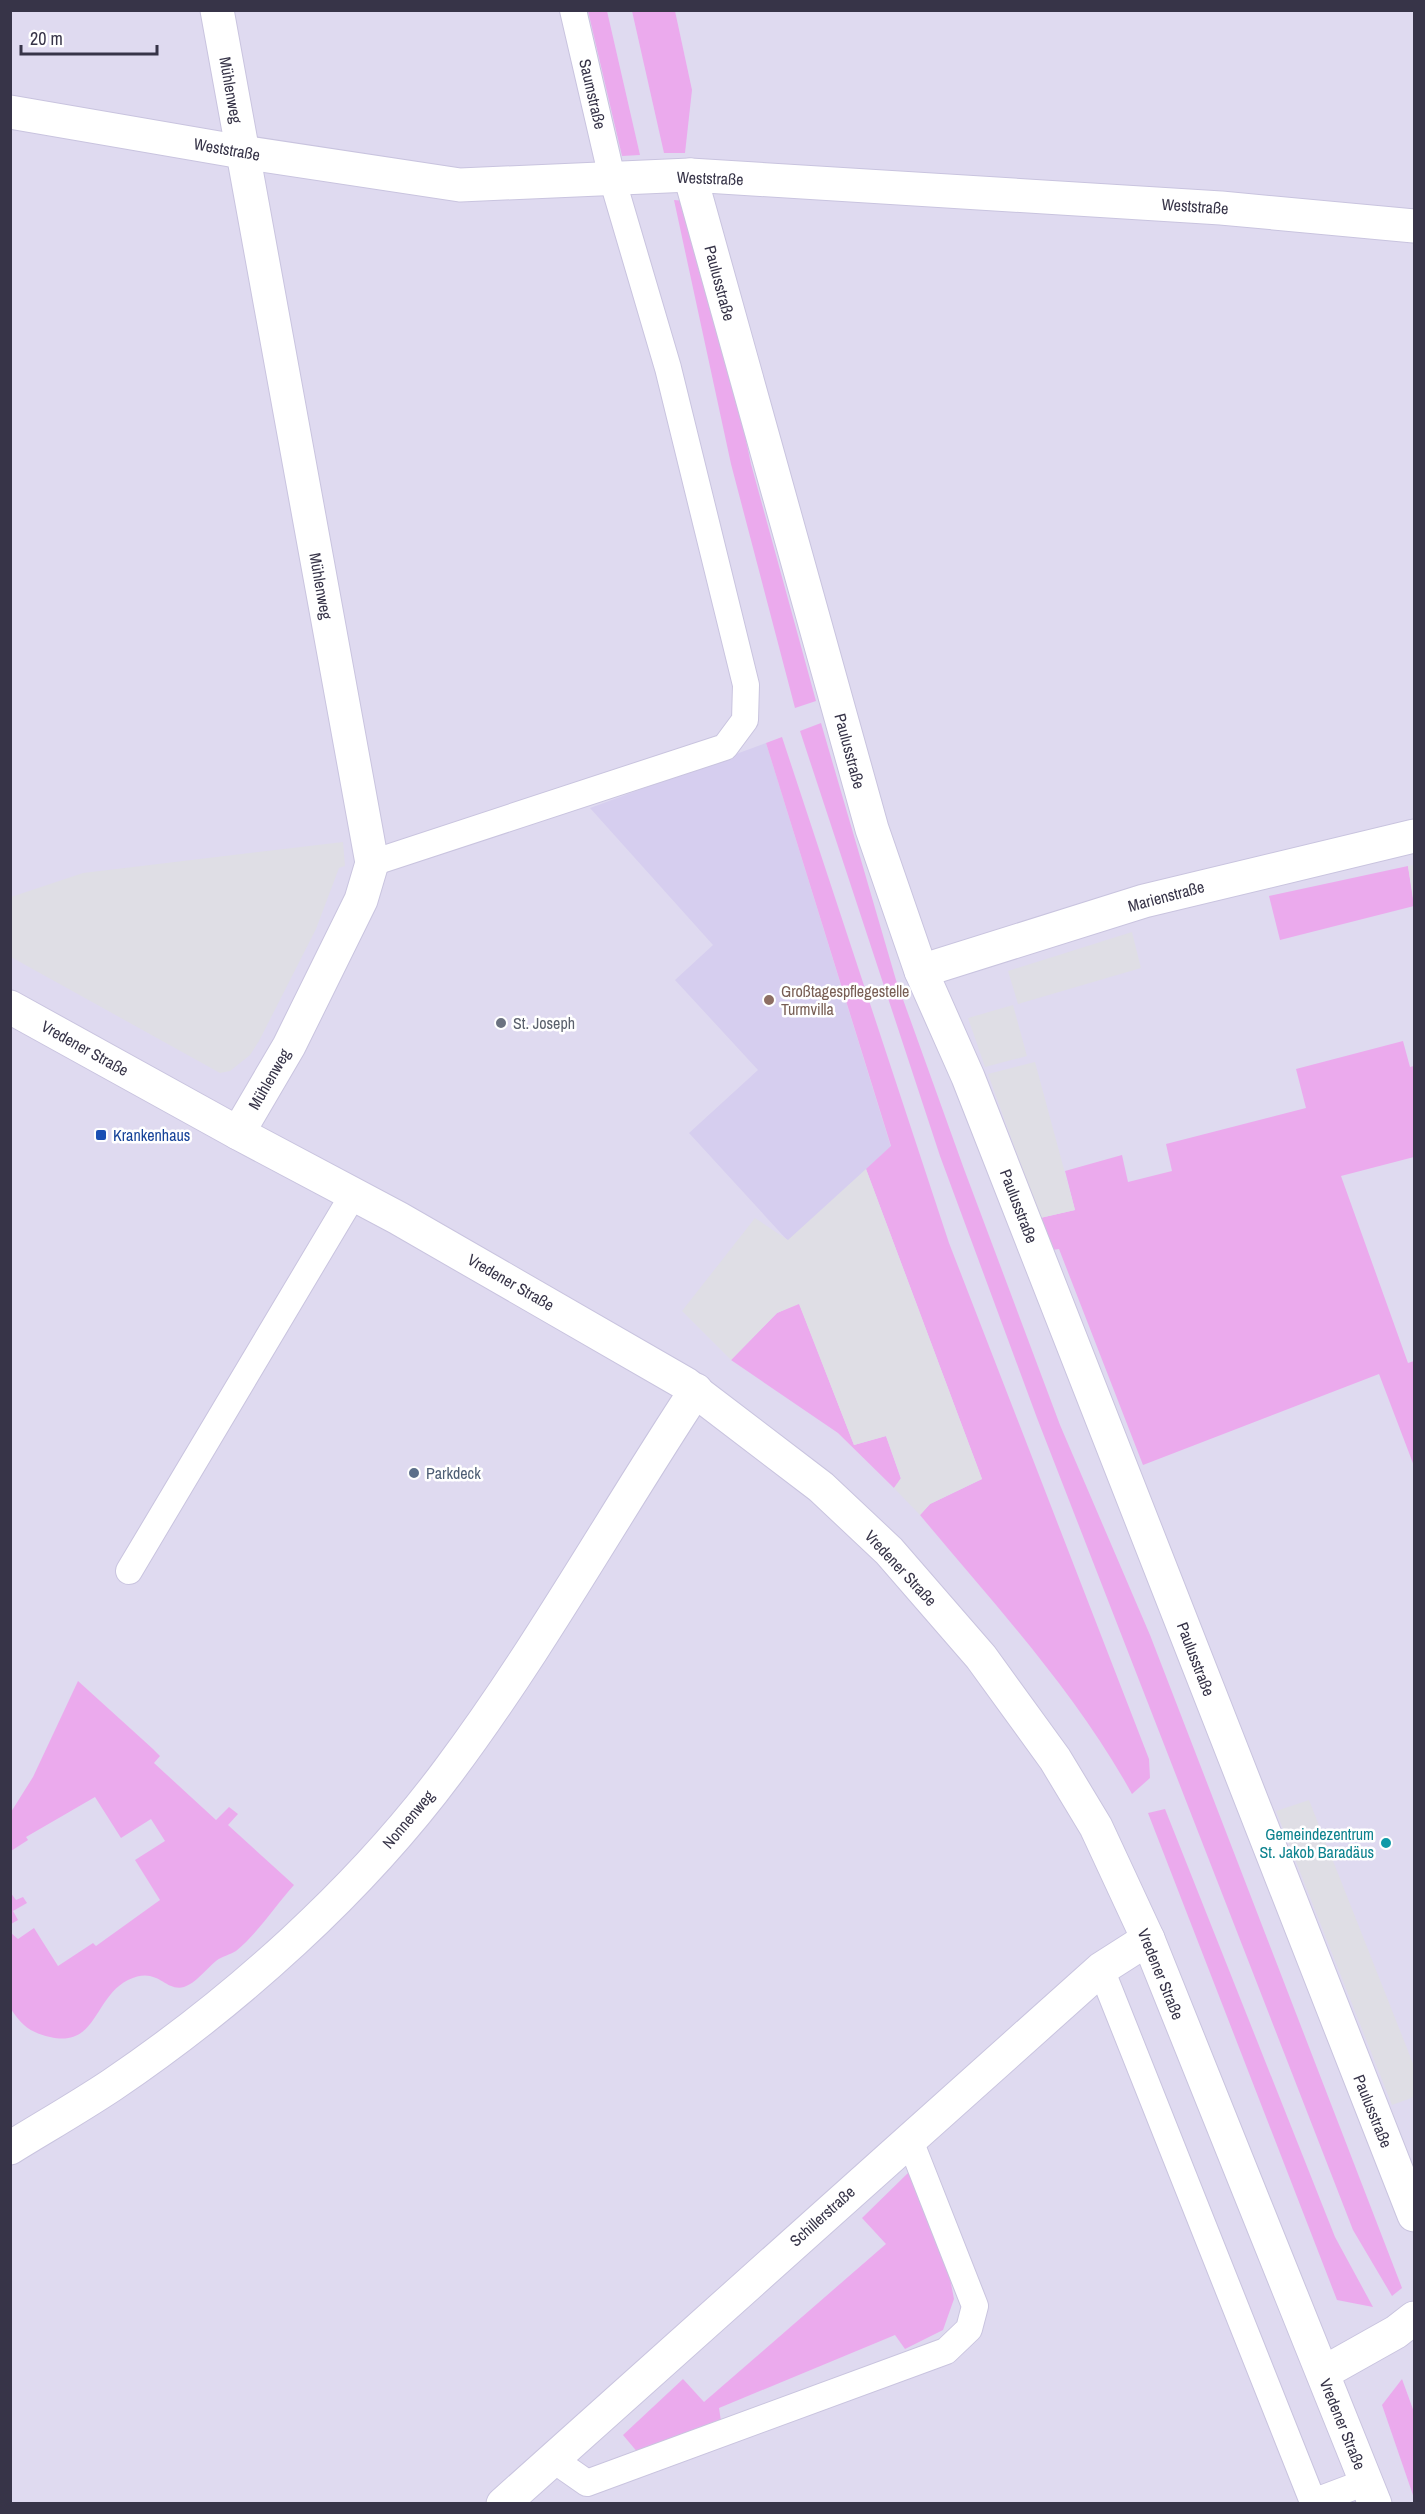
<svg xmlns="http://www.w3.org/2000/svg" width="1425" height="2514" viewBox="0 0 1425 2514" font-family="'Archivo Narrow',sans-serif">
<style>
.residential{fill:#dfdaf0}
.education{fill:#d6ceef}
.green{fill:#ebaaed}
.parking{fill:#dfdee5}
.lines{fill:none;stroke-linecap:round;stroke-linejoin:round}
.lane-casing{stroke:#c9c4df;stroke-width:28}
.street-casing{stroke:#c9c4df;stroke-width:35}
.lane{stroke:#fff;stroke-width:26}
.street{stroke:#fff;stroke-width:33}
.education-dot{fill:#8d6e63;stroke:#fff;stroke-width:2}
.worship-dot{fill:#6b7280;stroke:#fff;stroke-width:2}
.transit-dot{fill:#1a4fb4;stroke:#fff;stroke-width:2}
.service-dot{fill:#5c6f8a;stroke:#fff;stroke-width:2}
.culture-dot{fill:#0f9aa8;stroke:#fff;stroke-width:2}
.labels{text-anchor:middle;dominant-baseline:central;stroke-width:5;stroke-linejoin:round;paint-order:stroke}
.street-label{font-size:16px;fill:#373448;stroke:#fff}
.education-label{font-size:16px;fill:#785e54;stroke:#fff;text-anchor:start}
.worship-label{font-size:16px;fill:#5b616d;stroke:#fff;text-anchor:start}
.transit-label{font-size:16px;fill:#164399;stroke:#fff;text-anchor:start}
.service-label{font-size:16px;fill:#4e5e75;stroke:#fff;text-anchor:start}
.culture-label{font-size:16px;fill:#0d838f;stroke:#fff;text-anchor:end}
</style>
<rect width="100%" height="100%" fill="#e9e6f5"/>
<rect class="residential" x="11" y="11" width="1403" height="2492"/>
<path class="education" d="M 766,743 L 891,1147 L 788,1241 L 689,1133 L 758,1070 L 675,980 L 713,945 L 590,808 Z"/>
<g class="green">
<path d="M 588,11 L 607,11 L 640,155 L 622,156 Z"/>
<path d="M 632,11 L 675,11 L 692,90 L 685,153 L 664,153 Z"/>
<path d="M 674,200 L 696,202 L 751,464 L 816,701 L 795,708 L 731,464 Z"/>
<path d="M 821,723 L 896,980 L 964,1169 L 1060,1425 L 1150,1635 L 1402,2288 L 1392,2296 L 1353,2230 L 1037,1418 L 940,1156 L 800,731 Z"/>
<path d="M 782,737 L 949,1243 L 1149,1759 L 1150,1778 L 1132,1794 C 1076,1692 994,1604 920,1515 L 930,1504 L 982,1479 L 866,1169 L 891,1146 L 766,743 Z"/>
<path d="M 1408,866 L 1414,906 L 1280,940 L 1269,896 Z"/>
<path d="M 1403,1041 L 1410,1067 L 1414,1066 L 1414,1157 L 1341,1176 L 1408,1363 L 1414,1361 L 1414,1466 L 1379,1374 L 1143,1465 L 1059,1249 L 1052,1250 L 1040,1218 L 1075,1210 L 1065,1171 L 1122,1155 L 1128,1182 L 1172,1171 L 1166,1144 L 1306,1108 L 1296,1069 Z"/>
<path d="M 799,1303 L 854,1445 L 886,1436 L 901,1479 L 894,1488 L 838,1433 L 731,1360 L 777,1313 Z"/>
<path d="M 78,1681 L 153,1749 L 160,1756 L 154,1763 L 216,1820 L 229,1807 L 238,1814 L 228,1825 L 294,1885 C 275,1906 258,1933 236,1951 C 230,1955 222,1956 216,1961 C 206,1969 196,1983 184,1987 C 164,1992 158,1965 128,1980 C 94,1997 97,2048 50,2037 C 31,2033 21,2025 11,2009 L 11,1933 L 18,1939 L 34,1928 L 58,1966 L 93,1943 L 96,1946 L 160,1900 L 135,1860 L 165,1841 L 151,1819 L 121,1838 L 95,1797 L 26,1837 L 28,1840 L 11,1851 L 11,1812 L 33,1777 Z"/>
<path d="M 1165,1809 L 1335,2237 L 1373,2307 L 1337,2300 L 1148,1813 Z"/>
<path d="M 10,1892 L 16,1900 L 23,1897 L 27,1903 L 13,1911 L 18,1920 L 11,1924 Z"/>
<path d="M 908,2173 L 917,2185 L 949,2273 L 954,2299 L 943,2330 L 905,2349 L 895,2335 L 719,2408 L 721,2421 L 639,2454 L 623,2435 L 683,2379 L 704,2402 L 886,2244 L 862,2218 Z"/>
<path d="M 1402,2379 L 1414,2412 L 1414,2498 L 1382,2405 Z"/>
</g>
<g class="parking">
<path d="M 343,842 L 345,866 L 339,868 L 316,929 L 259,1041 L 250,1055 L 230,1071 L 220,1073 L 11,957 L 11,897 L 83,873 Z"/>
<path d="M 1414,865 L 1414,897 L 1413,897 L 1408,866 Z"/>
<path d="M 1132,932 L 1141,968 L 1018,1004 L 1008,971 Z"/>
<path d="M 1013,1005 L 1027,1056 L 985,1067 L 968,1018 Z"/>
<path d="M 1035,1062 L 1075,1210 L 1040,1218 L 988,1074 Z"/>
<path d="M 866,1169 L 982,1479 L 930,1504 L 920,1515 L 894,1488 L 901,1478 L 886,1436 L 854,1445 L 799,1304 L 777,1313 L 731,1360 L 682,1311 L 755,1218 L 788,1240 Z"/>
<path d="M 1309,1800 L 1414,2066 L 1414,2097 L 1392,2105 L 1276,1811 Z"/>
</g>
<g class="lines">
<defs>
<g id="lane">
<path d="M 372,863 L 725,747 L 745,720 L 746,685 L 668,368 L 612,178 L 573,10"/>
<path d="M 129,1571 L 353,1195"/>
<path d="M 1101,1969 L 1313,2502 L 1366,2482"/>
<path d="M 554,2460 L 587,2483 L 946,2351 L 969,2329 L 975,2306 L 909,2138"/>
</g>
<g id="street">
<path d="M 217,10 L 372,863 L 361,900 L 289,1046 L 238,1133"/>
<path d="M 10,112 L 242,152 L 460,185 L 690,175 L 1221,208 L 1414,226"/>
<path d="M 690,175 L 872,829 L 921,971 L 968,1077 L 1414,2215"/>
<path d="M 921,971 L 1144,901 L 1414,836"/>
<path d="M 10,1007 L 238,1133 L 398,1218 L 686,1384 L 821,1487 L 889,1551 L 981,1657 L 1055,1759 L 1096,1827 L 1148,1939 L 1375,2504"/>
<path d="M 10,2148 C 44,2127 79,2107 112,2085 C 236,2001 360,1890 449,1770 C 540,1648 613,1516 696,1390"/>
<path d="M 1323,2373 L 1396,2332 L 1414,2318"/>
<path d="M 503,2504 L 1101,1969 L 1148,1939"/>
</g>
</defs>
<use href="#lane" class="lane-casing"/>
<use href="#street" class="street-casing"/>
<use href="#lane" class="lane"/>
<use href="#street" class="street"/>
</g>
<circle class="education-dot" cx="769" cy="1000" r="6"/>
<circle class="worship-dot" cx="501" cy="1023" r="6"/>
<rect class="transit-dot" x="95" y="1129" width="12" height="12" rx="3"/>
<circle class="service-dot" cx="414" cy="1473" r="6"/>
<circle class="culture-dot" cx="1386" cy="1843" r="6"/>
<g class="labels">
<g class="street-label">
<text transform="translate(231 90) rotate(80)">Mühlenweg</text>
<text transform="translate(593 94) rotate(77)">Saumstraße</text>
<text transform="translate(227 149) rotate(10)">Weststraße</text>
<text transform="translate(710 178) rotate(2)">Weststraße</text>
<text transform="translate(1195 206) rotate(4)">Weststraße</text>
<text transform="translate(720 283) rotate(75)">Paulusstraße</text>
<text transform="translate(321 586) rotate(80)">Mühlenweg</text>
<text transform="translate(850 751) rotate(75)">Paulusstraße</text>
<text transform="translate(1166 896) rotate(-15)">Marienstraße</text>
<text transform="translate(85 1048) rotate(29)">Vredener Straße</text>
<text transform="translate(269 1079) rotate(-60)">Mühlenweg</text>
<text transform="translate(1019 1206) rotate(69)">Paulusstraße</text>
<text transform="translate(511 1282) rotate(30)">Vredener Straße</text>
<text transform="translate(901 1568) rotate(47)">Vredener Straße</text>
<text transform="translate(1196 1659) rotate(69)">Paulusstraße</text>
<text transform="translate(408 1819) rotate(-50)">Nonnenweg</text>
<text transform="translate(1161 1974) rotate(68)">Vredener Straße</text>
<text transform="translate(1373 2111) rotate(68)">Paulusstraße</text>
<text transform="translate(822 2216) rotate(-42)">Schillerstraße</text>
<text transform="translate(1343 2424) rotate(68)">Vredener Straße</text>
</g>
<g class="education-label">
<text x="781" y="991">Großtagespflegestelle<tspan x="781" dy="18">Turmvilla</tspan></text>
</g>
<g class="worship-label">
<text x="513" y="1023">St. Joseph</text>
</g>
<g class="transit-label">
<text x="113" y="1135">Krankenhaus</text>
</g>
<g class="service-label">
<text x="426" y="1473">Parkdeck</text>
</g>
<g class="culture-label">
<text x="1374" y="1834">Gemeindezentrum<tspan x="1374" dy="18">St. Jakob Baradäus</tspan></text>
</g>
</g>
<rect width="1425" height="2514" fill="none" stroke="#373448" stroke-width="24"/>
<path d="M21 45v9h136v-9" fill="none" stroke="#373448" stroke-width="3"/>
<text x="30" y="45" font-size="18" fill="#373448" stroke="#ffffff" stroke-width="4.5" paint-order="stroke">20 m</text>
</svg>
